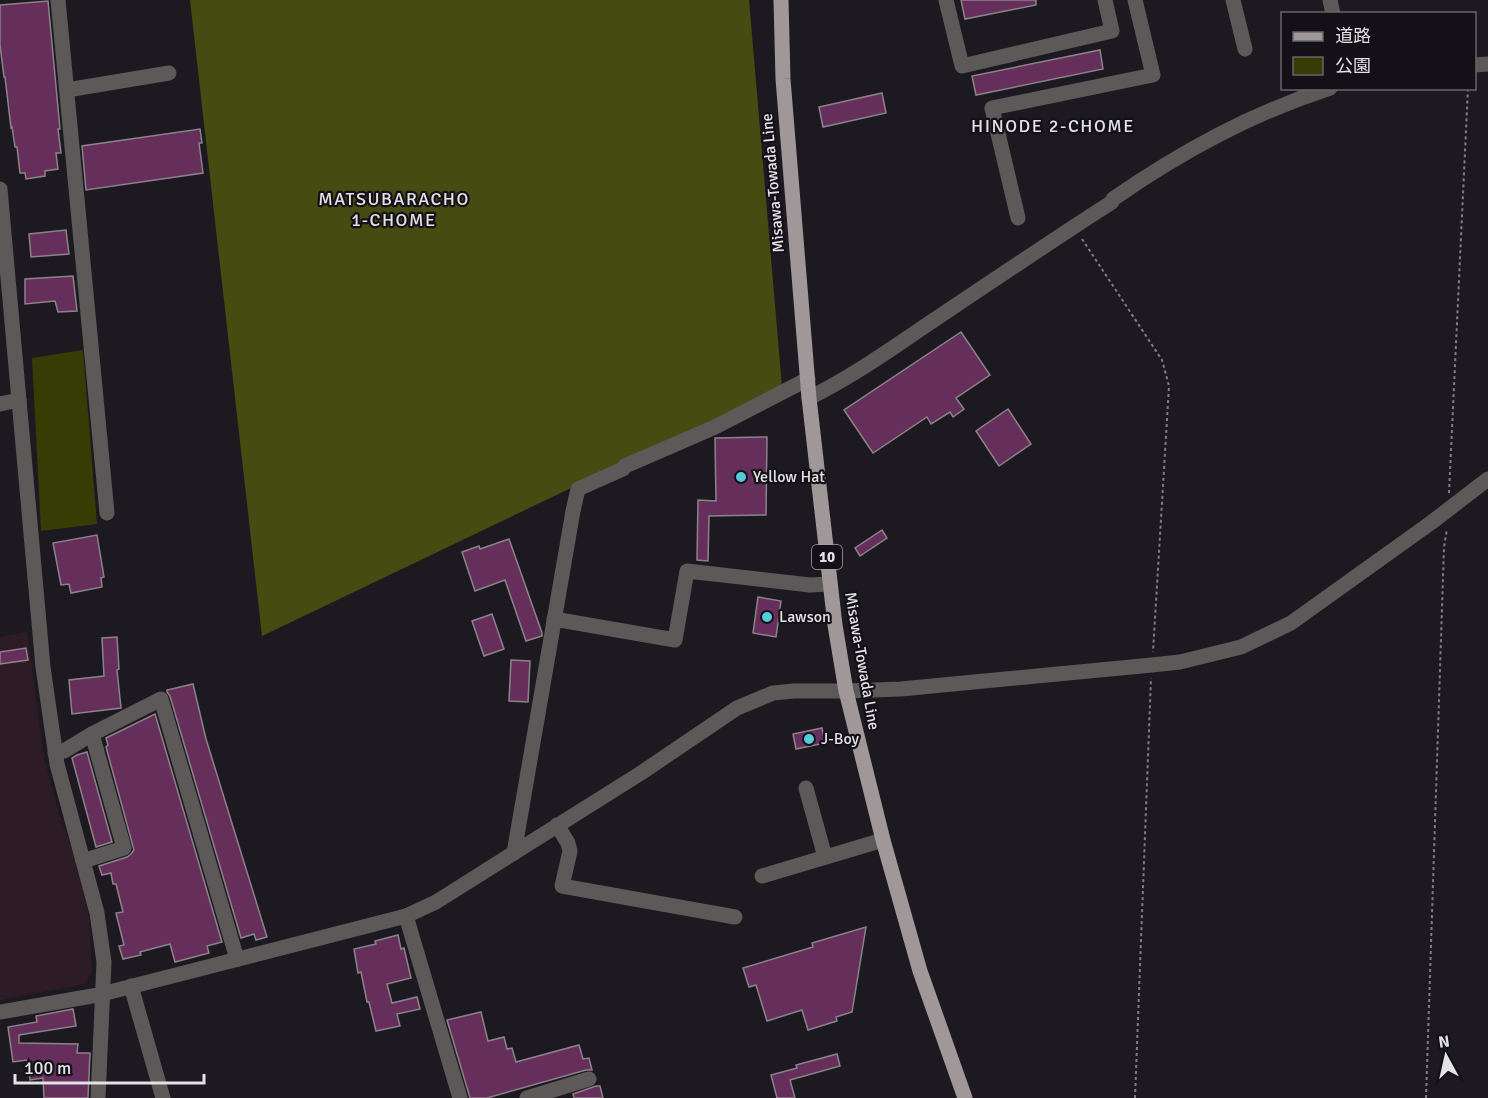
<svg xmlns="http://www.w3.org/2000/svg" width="1488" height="1098" viewBox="0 0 1488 1098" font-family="Signika,'Noto Sans JP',sans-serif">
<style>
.industrial{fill:#2d1c25}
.green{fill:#373c05}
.forest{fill:#464c11}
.building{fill:#662f5b;stroke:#8b8389;stroke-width:1.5}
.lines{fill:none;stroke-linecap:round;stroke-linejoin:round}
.path{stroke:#7f7e83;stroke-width:2;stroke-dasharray:3 3;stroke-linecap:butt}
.minor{stroke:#5d5959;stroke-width:15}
.major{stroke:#a09798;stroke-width:15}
.poi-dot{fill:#53cbdb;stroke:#131117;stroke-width:2}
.labels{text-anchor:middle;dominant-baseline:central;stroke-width:4.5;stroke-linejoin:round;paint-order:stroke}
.shield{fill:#131117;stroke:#a5a3a8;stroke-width:1.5}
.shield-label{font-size:15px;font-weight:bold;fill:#e3e2e6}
.street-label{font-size:16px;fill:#e3e2e6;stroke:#131117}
.poi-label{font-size:16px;fill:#e3e2e6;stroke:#131117;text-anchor:start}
.neighbourhood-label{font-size:18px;letter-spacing:1.5px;fill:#e3e2e6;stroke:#131117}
</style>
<rect width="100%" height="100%" fill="#1c1a20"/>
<path class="industrial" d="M 27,632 L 44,757 L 59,814 L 81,873 L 89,917 L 92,972 L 85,984 L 0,1000 L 0,637 Z"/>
<path class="green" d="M 83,350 L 97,524 L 41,531 L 32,358 Z"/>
<path class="forest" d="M 190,0 L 749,0 L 782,387 L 262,636 Z"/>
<g class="building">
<path d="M 961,0 L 1036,0 L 1036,5 L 965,19 Z"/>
<path d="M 48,1 L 60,129 L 58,129 L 61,153 L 56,153 L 58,169 L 45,171 L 45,176 L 26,179 L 25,173 L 20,173 L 17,147 L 15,147 L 12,127 L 11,128 L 5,77 L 4,77 L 0,45 L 0,5 Z"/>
<path d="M 1100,50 L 1103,69 L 976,95 L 972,76 Z"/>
<path d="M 882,93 L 886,113 L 823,127 L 819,107 Z"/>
<path d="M 200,129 L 202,143 L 199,143 L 203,173 L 86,190 L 82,146 Z"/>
<path d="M 66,230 L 69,254 L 31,257 L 29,234 Z"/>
<path d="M 73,276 L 77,311 L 58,312 L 55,301 L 25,304 L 25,279 Z"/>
<path d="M 961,332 L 990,375 L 956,398 L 964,409 L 953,417 L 950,412 L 931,424 L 927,417 L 873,453 L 844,410 Z"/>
<path d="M 1008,409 L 1031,444 L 999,466 L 976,431 Z"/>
<path d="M 767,437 L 766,515 L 709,516 L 708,561 L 697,560 L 698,500 L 716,501 L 715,438 Z"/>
<path d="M 882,530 L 887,538 L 860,556 L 855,548 Z"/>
<path d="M 97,535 L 104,577 L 101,578 L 102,587 L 71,593 L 69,584 L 61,585 L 53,543 Z"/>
<path d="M 509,539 L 542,633 L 542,636 L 526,641 L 505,580 L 475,591 L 462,552 L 479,546 L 480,549 Z"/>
<path d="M 758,597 L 781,601 L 776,637 L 753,633 Z"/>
<path d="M 492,614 L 504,649 L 484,656 L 472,621 Z"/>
<path d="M 117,637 L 119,669 L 117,670 L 121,708 L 72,714 L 69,680 L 104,676 L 102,638 Z"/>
<path d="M 26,648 L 28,660 L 0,664 L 0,652 Z"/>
<path d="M 511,660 L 530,661 L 528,702 L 509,701 Z"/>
<path d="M 193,684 L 206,739 L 267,937 L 256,940 L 254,934 L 241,938 L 170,696 L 167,692 L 167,690 Z"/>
<path d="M 155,714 L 222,942 L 207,946 L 209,953 L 175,962 L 170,944 L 140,952 L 141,955 L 123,959 L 119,946 L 124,945 L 116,913 L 123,912 L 116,884 L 113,884 L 111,873 L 102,875 L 99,866 L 127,857 L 131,854 L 134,850 L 106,747 L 108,745 L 106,738 Z"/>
<path d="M 822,728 L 825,743 L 796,749 L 793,734 Z"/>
<path d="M 87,752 L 112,842 L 96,847 L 72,758 L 77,755 Z"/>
<path d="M 866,927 L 852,1012 L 836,1017 L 837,1021 L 808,1030 L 802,1010 L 767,1021 L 756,985 L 749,987 L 743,968 L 813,947 L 812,943 Z"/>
<path d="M 398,935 L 401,949 L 404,948 L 411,978 L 387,984 L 392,1003 L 417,997 L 420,1009 L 397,1014 L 400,1026 L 376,1031 L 369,1002 L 367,1002 L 361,972 L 358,973 L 354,949 L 376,944 L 375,941 Z"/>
<path d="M 73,1009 L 76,1026 L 19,1035 L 19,1043 L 78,1044 L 77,1053 L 90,1053 L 88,1098 L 44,1098 L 43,1078 L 30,1080 L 27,1060 L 13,1062 L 8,1027 L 37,1022 L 36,1016 Z"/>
<path d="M 481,1012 L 488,1041 L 504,1037 L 507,1049 L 512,1048 L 516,1062 L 579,1045 L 583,1059 L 589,1058 L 592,1070 L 586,1070 L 487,1098 L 470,1098 L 447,1020 Z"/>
<path d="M 837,1054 L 840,1066 L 790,1080 L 795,1098 L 777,1098 L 771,1075 L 797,1068 L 796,1065 Z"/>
<path d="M 596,1086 L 600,1086 L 603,1098 L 574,1098 L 573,1094 Z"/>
</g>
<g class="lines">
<g class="path">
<path d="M 1082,239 L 1162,360 L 1169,386 L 1153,652"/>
<path d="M 1449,493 L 1468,88"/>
<path d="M 1135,1098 L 1151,678"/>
<path d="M 1426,1098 L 1444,547 L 1447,529"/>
</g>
<g class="minor">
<path d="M 58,0 L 107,513"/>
<path d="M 946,0 L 962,66 L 1112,31 L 1105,0"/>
<path d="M 1233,0 L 1245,49"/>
<path d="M 1330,0 L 1333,14"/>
<path d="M 1474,65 L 1488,64"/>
<path d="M 67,90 L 169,73"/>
<path d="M 0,189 L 43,667 L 57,764 L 97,913 L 104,962 L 98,1098"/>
<path d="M 1018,218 L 992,108 L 1153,75 L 1135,0"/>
<path d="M 809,398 C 854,376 895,346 937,318 C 995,279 1053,240 1112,202 L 1113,199 C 1181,152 1250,114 1330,88"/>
<path d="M 0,404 L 19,400"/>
<path d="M 554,619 L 675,640 L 687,571 L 810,585 L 830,584"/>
<path d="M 55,753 L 64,751 L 92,734 L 161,699 L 237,959"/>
<path d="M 806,788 L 825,857"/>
<path d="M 557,825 L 568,843 L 570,851 L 562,886 L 735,917"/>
<path d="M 514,853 L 573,511 L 578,489 L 623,469 L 625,466 L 715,427 L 808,379"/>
<path d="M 83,861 L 124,848 L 92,734"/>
<path d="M 762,876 L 883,840"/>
<path d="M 406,916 L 460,1098"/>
<path d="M 131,986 L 163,1098"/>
<path d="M 0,1012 L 98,995 L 406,916 L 436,902 L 641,773 L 737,708 L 773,693 L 794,691 L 846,691 L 901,689 L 1152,665 L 1180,662 L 1241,647 L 1291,623 L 1432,522 L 1488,479"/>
<path d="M 527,1098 L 589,1079"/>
</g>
<path class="major" d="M 781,0 L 783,79 L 809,398 L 835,625 L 846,691 L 883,840 L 920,971 L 965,1098"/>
</g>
<g class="poi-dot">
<circle cx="741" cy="477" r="6"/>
<circle cx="767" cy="617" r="6"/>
<circle cx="809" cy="739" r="6"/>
</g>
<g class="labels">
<rect class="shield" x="812" y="545" width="30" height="24" rx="4.5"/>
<g class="shield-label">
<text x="827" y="557">10</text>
</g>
<g class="street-label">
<text transform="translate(773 183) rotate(-95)">Misawa-Towada Line</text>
<text transform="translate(862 661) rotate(80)">Misawa-Towada Line</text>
</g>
<g class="poi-label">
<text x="753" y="477">Yellow Hat</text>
<text x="779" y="617">Lawson</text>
<text x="821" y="739">J-Boy</text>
</g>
<g class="neighbourhood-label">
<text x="1053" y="126">HINODE 2-CHOME</text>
<text x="394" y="199">MATSUBARACHO<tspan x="394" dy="21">1-CHOME</tspan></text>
</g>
</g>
<rect x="1281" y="12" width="195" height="78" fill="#131117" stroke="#66656a" stroke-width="1.5"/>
<rect x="1293" y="32" width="30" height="9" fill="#a09798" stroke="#66656a" stroke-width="1.5"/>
<text x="1335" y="42" font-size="18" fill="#e3e2e6">道路</text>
<rect x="1293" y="57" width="30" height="18" fill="#373c05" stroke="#66656a" stroke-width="1.5"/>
<text x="1335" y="72" font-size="18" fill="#e3e2e6">公園</text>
<g transform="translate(1446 1056) rotate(352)" stroke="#131117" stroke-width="4.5" paint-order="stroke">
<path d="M0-4.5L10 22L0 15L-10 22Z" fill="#e3e2e6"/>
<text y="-9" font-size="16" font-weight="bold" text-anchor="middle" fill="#e3e2e6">N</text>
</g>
<path d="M15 1074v9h189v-9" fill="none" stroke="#e3e2e6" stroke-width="3"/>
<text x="24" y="1074" font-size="18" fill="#e3e2e6" stroke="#131117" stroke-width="4.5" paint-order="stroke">100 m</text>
</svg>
